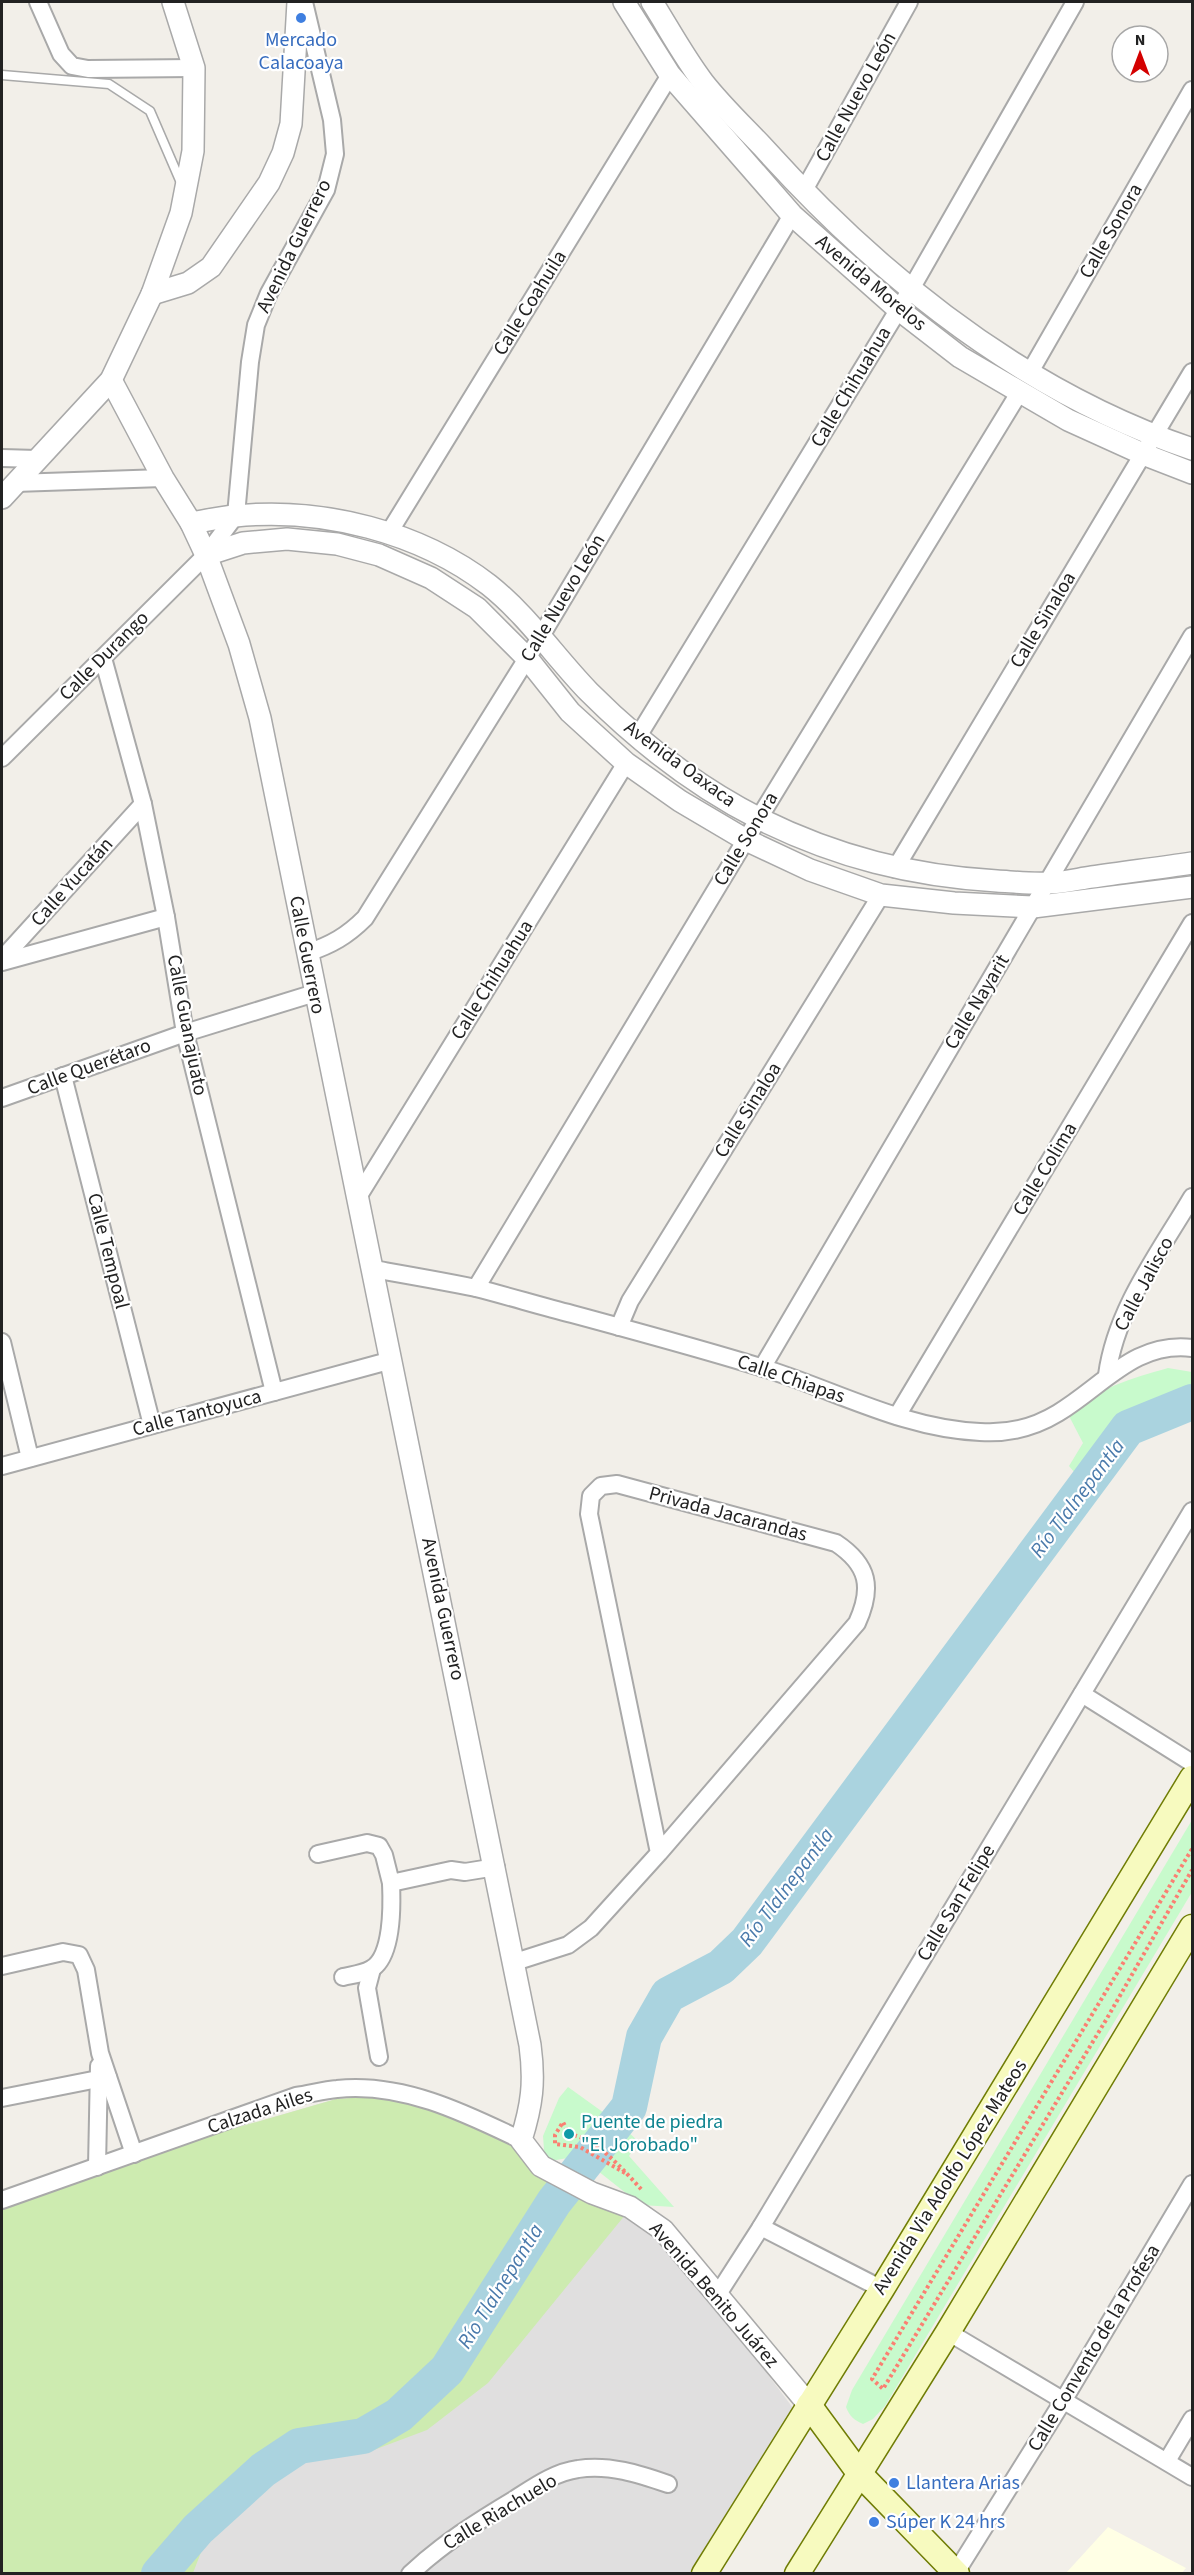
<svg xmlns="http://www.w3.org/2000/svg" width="1194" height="2575" viewBox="0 0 1194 2575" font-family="'Source Sans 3',sans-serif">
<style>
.residential{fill:#e0dfdf}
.education{fill:#ffffe5}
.grass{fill:#cdebb0}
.park{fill:#c8facc}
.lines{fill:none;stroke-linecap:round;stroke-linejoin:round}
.river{stroke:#aad3df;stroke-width:36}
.service-casing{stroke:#a9a9a9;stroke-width:11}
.minor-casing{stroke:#a9a9a9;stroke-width:20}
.tertiary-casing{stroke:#a9a9a9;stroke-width:24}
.secondary-casing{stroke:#707d05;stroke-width:27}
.path{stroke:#fa8072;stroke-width:4;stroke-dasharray:3 3;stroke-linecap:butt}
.service{stroke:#fff;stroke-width:8}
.minor{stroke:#fff;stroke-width:16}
.tertiary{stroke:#fff;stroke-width:21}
.secondary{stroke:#f7fabf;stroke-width:24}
.shop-dot{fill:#3f7fe0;stroke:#fff;stroke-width:2}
.culture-dot{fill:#0f9aa8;stroke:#fff;stroke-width:2}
.labels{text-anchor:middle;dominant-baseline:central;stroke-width:4.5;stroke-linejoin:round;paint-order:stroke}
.shop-label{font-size:20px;fill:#366cbe;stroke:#fff;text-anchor:start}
.street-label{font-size:20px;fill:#222;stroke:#fff}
.culture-label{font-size:20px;fill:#0d838f;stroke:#fff;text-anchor:start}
.water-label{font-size:21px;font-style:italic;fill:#4a7aab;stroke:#fff}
</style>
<rect width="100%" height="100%" fill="#f2efe9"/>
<path class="residential" d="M 336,2099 L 630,2209 L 711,2299 L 793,2408 L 691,2573 L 2,2573 L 121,2161 Z"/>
<path class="education" d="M 1108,2527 L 1186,2568 L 1181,2574 L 1066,2573 Z"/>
<path class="grass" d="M 381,2096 L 430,2105 L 486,2130 L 630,2209 L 488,2383 L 427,2430 L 371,2451 L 315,2457 L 277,2473 L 210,2529 L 193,2573 L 2,2574 L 2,2203 L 121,2161 L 336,2099 Z"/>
<g class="park">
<path d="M 1168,1368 L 1192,1372 L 1192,1391 L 1187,1390 L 1164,1399 L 1132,1414 L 1075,1473 L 1069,1466 L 1083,1443 L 1069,1416 C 1095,1388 1133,1378 1168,1368 Z"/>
<path d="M 1192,1820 L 1192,1892 L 885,2406 L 873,2419 L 863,2424 C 854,2420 850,2417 846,2407 L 852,2390 Z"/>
<path d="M 568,2087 L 618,2123 L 638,2141 L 629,2156 L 674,2207 L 641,2205 L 579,2156 L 545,2162 L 543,2136 L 559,2098 Z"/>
</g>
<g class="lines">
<path class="river" d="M 159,2574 L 198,2529 L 263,2470 L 299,2446 L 363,2436 L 399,2415 L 447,2370 L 554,2202 L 629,2107 L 644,2037 L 668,1995 L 721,1967 L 747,1942 L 1128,1428 L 1192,1402"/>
<defs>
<path id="service" d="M 2,75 L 109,84 L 150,111 L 182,185"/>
<g id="minor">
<path d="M 38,2 L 61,54 L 72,66 L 88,69 L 194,68"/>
<path d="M 803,192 L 909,2"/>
<path d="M 1030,372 L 1192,90"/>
<path d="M 2,458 L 37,459"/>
<path d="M 15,483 L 163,478"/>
<path d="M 390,531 L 670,75"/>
<path d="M 103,658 L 143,804 L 166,917 L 185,1033 L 274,1392"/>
<path d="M 637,738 L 911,289 L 1075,2"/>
<path d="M 2,758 L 206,555 L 236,515 L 250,362 L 256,325 L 269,293 L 326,190 L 335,154 L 332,120 L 304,2"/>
<path d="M 895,869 L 1192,372"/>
<path d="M 307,953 C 331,945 347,936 365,918 L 541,636 L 792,215"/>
<path d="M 2,959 L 143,804"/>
<path d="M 2,962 L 166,917"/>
<path d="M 63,1076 L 152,1425"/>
<path d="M 2,1098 L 185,1033 L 315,993"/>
<path d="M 358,1197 L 626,763"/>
<path d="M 373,1269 C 407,1275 442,1281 476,1288 C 508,1296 540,1306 572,1314 C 635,1331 698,1348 760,1367 C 833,1389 903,1429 980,1432 C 1008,1434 1035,1427 1058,1413 C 1103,1386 1135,1341 1192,1348"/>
<path d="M 476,1288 L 759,818 L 1019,393"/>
<path d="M 619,1327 L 630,1301 L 881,895"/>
<path d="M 2,1342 L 30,1458"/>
<path d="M 762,1368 L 1192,636"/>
<path d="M 1107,1375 C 1116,1309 1159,1253 1192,1197"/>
<path d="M 897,1416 L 1192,923"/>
<path d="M 2,1466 L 392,1360"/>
<path d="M 1082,1694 L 1192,1763"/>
<path d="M 318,1854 L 367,1843 L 379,1846 L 384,1855 L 391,1883 L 451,1870 L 465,1872 L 496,1867"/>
<path d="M 515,1962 L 568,1945 L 591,1928 L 659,1853 L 857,1623 C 873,1588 869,1565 836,1543 L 617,1484 L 601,1486 L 591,1496 L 589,1514 L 659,1853"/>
<path d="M 2,1966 L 63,1952 L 79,1955 L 86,1970 L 100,2053 L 134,2154"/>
<path d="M 372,1969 L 367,1988 L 379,2057"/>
<path d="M 343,1977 C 351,1975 363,1974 371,1969 C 393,1957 392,1905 391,1883"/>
<path d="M 2,2098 L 108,2077"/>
<path d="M 97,2167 L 99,2066"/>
<path d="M 2,2200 L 296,2096 C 310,2094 324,2090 337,2089 C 402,2082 465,2113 521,2140"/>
<path d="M 761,2227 L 882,2289"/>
<path d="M 718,2294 L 761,2227 L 1192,1511"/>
<path d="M 948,2332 L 1192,2477"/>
<path d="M 1167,2461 L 1192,2419"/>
<path d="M 410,2574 C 442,2544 478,2521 515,2499 C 534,2487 555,2472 578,2469 C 609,2464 639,2474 668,2484"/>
<path d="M 955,2574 L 1063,2401 L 1192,2184"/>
</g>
<g id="tertiary">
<path d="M 624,2 L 670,75 L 792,215 L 898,309 L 960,357 L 1068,420 L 1143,454 L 1192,473"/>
<path d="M 652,2 C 669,29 684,57 703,82 C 721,105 742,125 762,146 C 880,277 1024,392 1192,449"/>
<path d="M 152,294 L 188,283 L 211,267 L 269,183 L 283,153 L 291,124 L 298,2"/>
<path d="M 111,380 L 163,478 L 191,523 L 206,555 L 239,644 L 260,718 L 530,2045 C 535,2082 532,2105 521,2140 L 541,2166 L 592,2193 L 630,2207 L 663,2230 L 809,2405"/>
<path d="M 2,498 L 111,380 L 152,294 L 181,213 L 193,151 L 194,68 L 173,2"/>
<path d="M 191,523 C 205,521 220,517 235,516 C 322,507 420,532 489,585 C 528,616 555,657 589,692 C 639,742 697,787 760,819 C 837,857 912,876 997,881 C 1014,882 1031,884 1048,883 C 1063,883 1078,879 1092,877 C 1126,872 1159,868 1192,863"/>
<path d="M 206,555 L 243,543 L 287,539 L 337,544 L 379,555 L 431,578 L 477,608 L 527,658 L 570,712 L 626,763 L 680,801 L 746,840 L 810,870 L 881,895 L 954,903 L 1033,907 L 1192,887"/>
</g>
<g id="secondary">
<path d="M 809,2405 L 859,2473 L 957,2574"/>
<path d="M 704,2574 L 882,2289 L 1192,1778"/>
<path d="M 797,2574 L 948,2332 L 1192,1927"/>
</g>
</defs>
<use href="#service" class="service-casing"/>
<use href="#minor" class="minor-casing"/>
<use href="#tertiary" class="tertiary-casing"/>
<use href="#secondary" class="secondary-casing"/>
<g class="path">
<path d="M 1192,1849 L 872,2379 L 883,2389 L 1106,2020 L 1192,1870"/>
<path d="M 625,2173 L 580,2147 L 555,2144 L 555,2135 L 563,2122 L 569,2134 C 598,2139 623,2170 642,2190"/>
</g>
<use href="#service" class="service"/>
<use href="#minor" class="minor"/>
<use href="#tertiary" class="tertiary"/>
<use href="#secondary" class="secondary"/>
</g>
<g class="shop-dot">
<circle cx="301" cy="18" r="6"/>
<circle cx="894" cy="2483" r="6"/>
<circle cx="874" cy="2522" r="6"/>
</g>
<circle class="culture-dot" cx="569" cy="2134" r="6"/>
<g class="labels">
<g class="shop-label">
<text x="301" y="40" text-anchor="middle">Mercado<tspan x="301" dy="23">Calacoaya</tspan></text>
<text x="906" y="2483">Llantera Arias</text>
<text x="886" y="2522">Súper K 24 hrs</text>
</g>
<g class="street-label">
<text transform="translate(856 97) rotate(-61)">Calle Nuevo León</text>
<text transform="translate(1111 231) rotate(-60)">Calle Sonora</text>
<text transform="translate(294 246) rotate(-64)">Avenida Guerrero</text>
<text transform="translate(871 283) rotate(40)">Avenida Morelos</text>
<text transform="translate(530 303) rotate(-58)">Calle Coahuila</text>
<text transform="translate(851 387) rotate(-59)">Calle Chihuahua</text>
<text transform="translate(563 598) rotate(-59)">Calle Nuevo León</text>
<text transform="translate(1043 620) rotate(-59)">Calle Sinaloa</text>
<text transform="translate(104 656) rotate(-45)">Calle Durango</text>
<text transform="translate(680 764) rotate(36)">Avenida Oaxaca</text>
<text transform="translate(746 839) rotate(-59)">Calle Sonora</text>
<text transform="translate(72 882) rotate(-48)">Calle Yucatán</text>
<text transform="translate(307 955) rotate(79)">Calle Guerrero</text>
<text transform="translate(492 980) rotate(-58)">Calle Chihuahua</text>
<text transform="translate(977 1002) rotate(-59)">Calle Nayarit</text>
<text transform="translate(187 1025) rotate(79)">Calle Guanajuato</text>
<text transform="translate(89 1067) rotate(-20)">Calle Querétaro</text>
<text transform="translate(748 1110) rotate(-58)">Calle Sinaloa</text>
<text transform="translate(1045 1169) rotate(-59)">Calle Colima</text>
<text transform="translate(108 1251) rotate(76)">Calle Tempoal</text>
<text transform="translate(1144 1284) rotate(-62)">Calle Jalisco</text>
<text transform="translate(791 1379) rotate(19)">Calle Chiapas</text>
<text transform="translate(197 1413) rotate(-15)">Calle Tantoyuca</text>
<text transform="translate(728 1514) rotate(15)">Privada Jacarandas</text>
<text transform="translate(443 1609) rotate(78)">Avenida Guerrero</text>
<text transform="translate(956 1903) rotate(-59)">Calle San Felipe</text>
<text transform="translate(260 2111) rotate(-18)">Calzada Ailes</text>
<text transform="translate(950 2177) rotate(-58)">Avenida Via Adolfo López Mateos</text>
<text transform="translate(714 2295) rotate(49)">Avenida Benito Juárez</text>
<text transform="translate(1094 2348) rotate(-59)">Calle Convento de la Profesa</text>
<text transform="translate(500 2512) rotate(-31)">Calle Riachuelo</text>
</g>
<g class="culture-label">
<text x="581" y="2122">Puente de piedra<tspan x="581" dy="23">"El Jorobado"</tspan></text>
</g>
<g class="water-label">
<text transform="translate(1077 1498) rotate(-53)">Río Tlalnepantla</text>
<text transform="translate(786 1887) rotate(-53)">Río Tlalnepantla</text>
<text transform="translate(500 2286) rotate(-58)">Río Tlalnepantla</text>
</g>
</g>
<rect width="1194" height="2575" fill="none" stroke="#222222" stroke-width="6"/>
<g transform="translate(1140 54)"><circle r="28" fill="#ffffff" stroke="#a7a7a7" stroke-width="1.5"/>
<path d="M0-4.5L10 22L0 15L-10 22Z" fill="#d40000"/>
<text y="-9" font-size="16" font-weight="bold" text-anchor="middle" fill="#222222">N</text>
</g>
</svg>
